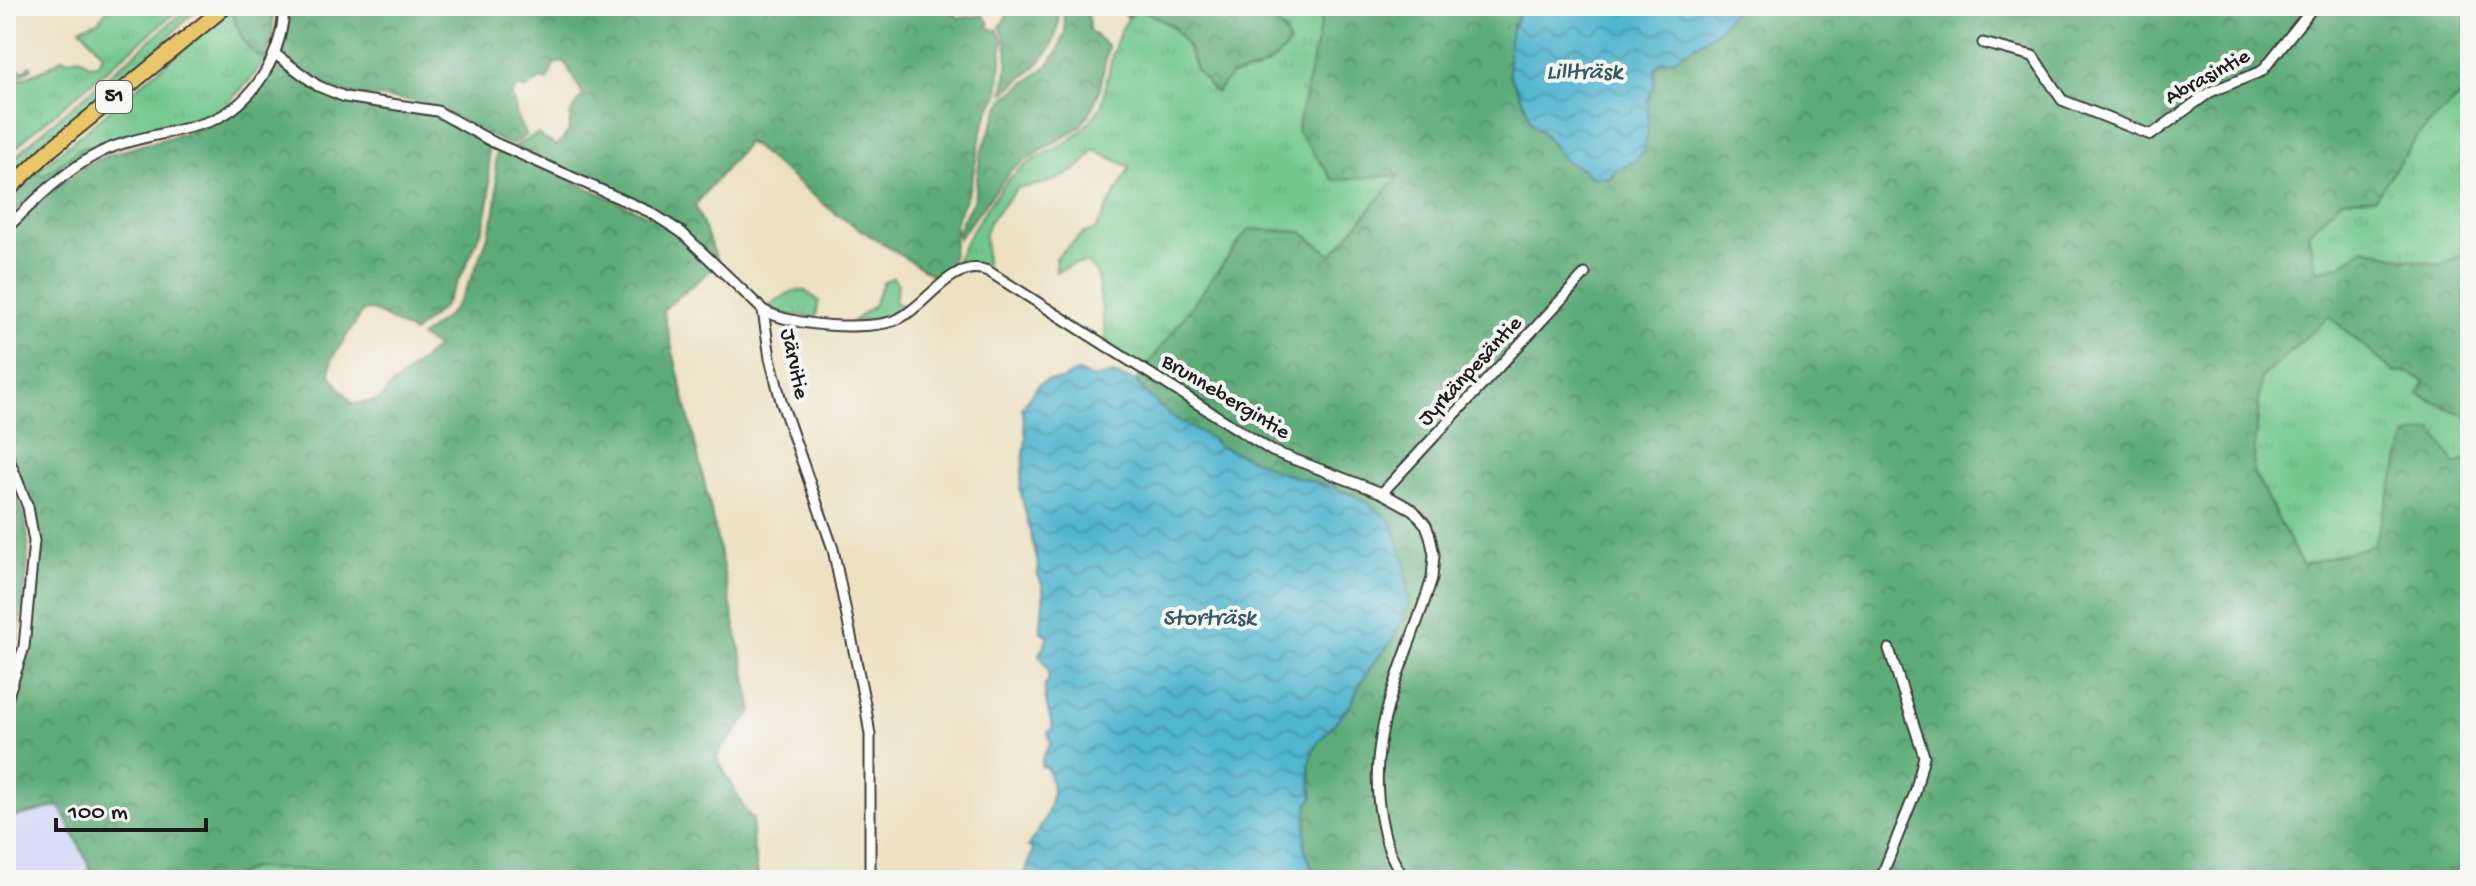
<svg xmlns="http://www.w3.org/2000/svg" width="2476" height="886" viewBox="0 0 2476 886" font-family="'Gochi Hand',sans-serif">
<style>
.built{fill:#d3d9f9}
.grass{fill:url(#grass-tufts);stroke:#477254;stroke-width:2}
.forest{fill:url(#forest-crowns);stroke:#3c644a;stroke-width:2}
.water{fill:url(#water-waves);stroke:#366976;stroke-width:2}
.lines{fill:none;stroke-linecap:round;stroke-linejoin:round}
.minor-casing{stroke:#3b3a35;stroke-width:13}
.primary-casing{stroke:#3b3a35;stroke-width:18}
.minor{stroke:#fff;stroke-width:9}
.primary{stroke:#e9c769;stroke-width:14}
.labels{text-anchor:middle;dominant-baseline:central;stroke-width:8;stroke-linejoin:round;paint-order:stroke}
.shield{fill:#f6f6f2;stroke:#5d5d5c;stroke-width:2}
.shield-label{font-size:20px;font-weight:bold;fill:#1c1c1c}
.street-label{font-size:22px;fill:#1c1c1c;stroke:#f6f6f2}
.water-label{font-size:24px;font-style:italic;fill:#315a64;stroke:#f6f6f2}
</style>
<defs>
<pattern id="grass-tufts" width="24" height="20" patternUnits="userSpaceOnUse" patternTransform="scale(2)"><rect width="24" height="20" fill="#72c88c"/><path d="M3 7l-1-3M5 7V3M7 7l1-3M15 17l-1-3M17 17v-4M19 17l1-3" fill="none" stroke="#62ab78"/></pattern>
<pattern id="forest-crowns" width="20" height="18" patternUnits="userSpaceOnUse" patternTransform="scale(2)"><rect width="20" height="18" fill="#5dac78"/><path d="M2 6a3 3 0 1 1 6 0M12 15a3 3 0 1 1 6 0" fill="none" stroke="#4c8b62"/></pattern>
<pattern id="water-waves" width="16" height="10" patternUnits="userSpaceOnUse" patternTransform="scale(2)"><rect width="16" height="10" fill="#51b6cf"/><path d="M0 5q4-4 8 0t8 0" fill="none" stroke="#4293a7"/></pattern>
</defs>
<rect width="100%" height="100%" fill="#f6f6f2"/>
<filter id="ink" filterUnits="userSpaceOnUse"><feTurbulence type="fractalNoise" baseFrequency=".0125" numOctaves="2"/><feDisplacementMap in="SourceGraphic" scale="16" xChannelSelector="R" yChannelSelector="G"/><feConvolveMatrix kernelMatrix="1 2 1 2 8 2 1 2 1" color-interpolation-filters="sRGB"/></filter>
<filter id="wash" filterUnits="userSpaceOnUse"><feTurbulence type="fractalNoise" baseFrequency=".006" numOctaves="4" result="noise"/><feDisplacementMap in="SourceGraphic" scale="32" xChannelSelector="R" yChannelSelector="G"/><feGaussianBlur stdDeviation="1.8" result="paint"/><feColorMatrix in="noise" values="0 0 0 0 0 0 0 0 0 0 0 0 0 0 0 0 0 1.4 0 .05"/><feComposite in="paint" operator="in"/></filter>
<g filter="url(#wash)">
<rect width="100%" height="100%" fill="#ede1c2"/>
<path class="built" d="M 60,806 L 87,861 L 92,880 L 15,880 L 6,866 L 6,819 Z"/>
<g class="grass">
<path d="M 110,6 L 149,6 L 160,11 L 167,6 L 183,6 L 30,134 L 6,158 L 6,69 L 13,62 L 19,70 L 26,70 L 30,65 L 32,68 L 16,78 L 17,81 C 32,73 51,69 62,58 L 66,60 L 79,57 L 89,65 L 98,64 L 103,54 L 80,28 L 98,21 Z"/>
<path d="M 191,6 L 203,6 L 186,19 L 166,41 L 6,178 L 6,167 L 35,138 Z"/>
<path d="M 1268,6 L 1320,6 L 1321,23 L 1400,174 L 1332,255 L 1302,232 L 1249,229 L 1141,374 L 1108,353 L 1097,274 L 1088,263 L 1074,264 L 1056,272 L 1055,258 L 1084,233 L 1095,230 L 1130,167 L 1094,150 C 1077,177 1048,185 1017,188 L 989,222 L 985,233 L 986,265 L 969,266 L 954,272 C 955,251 998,189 1014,174 C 1035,155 1065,149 1085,127 C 1090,121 1096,114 1100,108 C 1104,101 1104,92 1106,84 C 1112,58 1116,25 1139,8 C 1175,27 1183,30 1196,70 L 1231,75 L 1257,71 L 1287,33 L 1269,18 L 1267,8 Z"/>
<path d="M 232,8 L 235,24 L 257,56 L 266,58 L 250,80 L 222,109 L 203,118 L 99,149 L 84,146 L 43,177 L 36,172 Z"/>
<path d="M 2470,87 L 2470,251 L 2440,265 L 2401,258 L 2365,248 L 2341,265 L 2316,271 L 2308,233 L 2342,199 L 2375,198 L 2421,132 Z"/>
<path d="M 893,277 L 898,285 L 894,303 L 905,306 C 887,319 872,320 852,322 L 873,306 L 883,283 Z"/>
<path d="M 804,290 L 819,301 L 816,317 L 789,315 L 767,306 L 793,291 Z"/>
<path d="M 2329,316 L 2395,373 L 2407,371 L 2425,381 L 2418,394 L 2470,418 L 2470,459 L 2455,464 L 2407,435 L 2374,545 L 2302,566 L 2253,472 L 2261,378 Z"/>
<path d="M 251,868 L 314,870 L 315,880 L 229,880 Z"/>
</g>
<g class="forest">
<path d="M 236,6 L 270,6 C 277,23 272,42 266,58 C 244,53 236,28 232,8 Z"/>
<path d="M 292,6 L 945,6 L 959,18 L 983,15 L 989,23 L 988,27 L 994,30 L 997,29 L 1003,41 L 998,96 C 977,124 979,161 968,192 C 965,202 958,211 956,221 C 952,241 957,267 940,280 L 836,214 L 748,142 L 695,205 L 719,264 L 679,225 L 662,214 L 513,148 L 537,134 L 557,146 L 568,132 L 571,114 L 583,94 L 566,64 L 562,62 L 554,64 L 547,81 L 541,79 L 525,90 L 519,87 L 511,94 C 517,108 516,123 526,134 L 519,141 L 509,145 L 424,102 L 348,94 L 317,82 L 284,56 L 283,47 Z"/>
<path d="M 1013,6 L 1058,6 C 1063,53 1034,67 1003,94 C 1007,71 1012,48 1000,27 Z"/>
<path d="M 1064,6 L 1088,6 L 1089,30 L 1108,46 L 1100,89 L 1092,109 L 1080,127 L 1011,170 L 958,239 L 957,233 L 962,221 L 974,199 L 981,153 L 997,113 L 1003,100 L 1046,67 L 1058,51 L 1065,32 Z"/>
<path d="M 1120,6 L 1268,6 L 1267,8 C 1271,23 1285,28 1290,44 C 1271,67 1259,71 1231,75 L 1216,93 L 1196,70 L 1188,47 L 1173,26 L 1139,8 L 1127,17 Z"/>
<path d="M 1320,6 L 1518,6 L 1519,14 L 1512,26 L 1509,73 L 1526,107 L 1530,121 L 1545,135 L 1566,161 L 1581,168 L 1591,177 L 1610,178 L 1615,170 L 1634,162 L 1648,131 L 1648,100 L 1654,84 L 1655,69 L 1662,61 L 1674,59 L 1717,31 L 1737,6 L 2470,6 L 2470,87 L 2421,132 L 2375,198 L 2342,199 L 2308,233 L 2316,271 L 2341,265 L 2365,248 L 2402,258 L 2440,265 L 2470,251 L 2470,418 L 2418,394 L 2425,381 L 2407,372 L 2395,373 L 2329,316 L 2261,378 L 2253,471 L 2302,565 L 2374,545 L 2407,435 L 2433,430 L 2455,464 L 2470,459 L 2470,880 L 1316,880 L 1304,846 L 1308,803 L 1313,797 L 1309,767 L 1313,748 L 1351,704 L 1358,688 L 1374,662 L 1389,645 L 1403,618 L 1409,601 L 1405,562 L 1382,514 L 1369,504 L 1353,495 L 1328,486 L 1275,471 L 1261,463 L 1219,446 L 1210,438 L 1171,416 L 1143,391 L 1136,381 L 1249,229 L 1302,232 L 1332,255 L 1399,175 L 1333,180 L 1297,130 L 1321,23 Z"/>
<path d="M 283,66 L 319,90 L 437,115 L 488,143 L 490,195 L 484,225 L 464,270 L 443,307 L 413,333 L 372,310 L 363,311 L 332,358 L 330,375 L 353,404 L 380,400 L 388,389 L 437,347 L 420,337 C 431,329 445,320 453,309 C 471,286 496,223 497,194 C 498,179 493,165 497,151 L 504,149 L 669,225 L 713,268 L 663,310 L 710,506 L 753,711 L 716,756 L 747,813 L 753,818 L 752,839 L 759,880 L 361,880 L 343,871 L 251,868 L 229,880 L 92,880 L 87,861 L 60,806 L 6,819 L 6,721 L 28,657 L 40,545 L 37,519 L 6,440 L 6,235 L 40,200 L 87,164 L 111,154 L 220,123 L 240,111 L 272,68 Z"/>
<path d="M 84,146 L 99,149 L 46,182 L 6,220 L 6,201 L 36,172 L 43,176 Z"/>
<path d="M 6,471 C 13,488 23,506 26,524 C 33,562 18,646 6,684 Z"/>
</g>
<g class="water">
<path d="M 1518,6 L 1737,6 L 1717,31 L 1674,59 L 1662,61 L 1655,68 L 1654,85 L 1648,100 L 1648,131 L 1644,149 L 1634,162 L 1615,170 L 1610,178 L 1591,177 L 1581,168 L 1565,161 L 1545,135 L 1530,121 L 1526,107 L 1509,73 L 1509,39 L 1518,14 Z"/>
<path d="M 1077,372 L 1093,378 L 1112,374 L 1136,381 L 1143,391 L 1171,416 L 1210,438 L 1219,446 L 1261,463 L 1275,471 L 1328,486 L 1353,495 L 1369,504 L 1391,521 L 1405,562 L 1409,601 L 1403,618 L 1389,645 L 1374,662 L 1358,688 L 1351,704 L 1313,748 L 1309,767 L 1313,798 L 1308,803 L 1304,846 L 1316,880 L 1023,880 L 1033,850 L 1028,846 C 1045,823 1061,795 1046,767 L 1041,766 L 1043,756 L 1051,743 L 1048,733 L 1053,726 C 1049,718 1044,695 1045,686 C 1045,684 1048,682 1048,680 C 1051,669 1045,663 1039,655 L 1048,636 L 1041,632 C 1039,613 1050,591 1037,574 L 1039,568 L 1020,490 L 1026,437 L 1022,407 L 1039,384 L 1049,380 L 1062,380 Z"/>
</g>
</g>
<g filter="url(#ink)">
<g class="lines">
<defs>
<g id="minor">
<path d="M 1983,43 L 2033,56 L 2062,100 L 2151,135 L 2210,92 L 2262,71 L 2314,6"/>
<path d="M 275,54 L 318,86 L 345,97 L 437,111 L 493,142 L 650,212 L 681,232 L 763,310 C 789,326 871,332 898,319 C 927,306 952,257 988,271 L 1272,451 L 1382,493 L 1413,510 L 1426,525 L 1430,536 L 1434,555 L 1432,578 C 1408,658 1364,732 1381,818 C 1385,841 1391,861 1406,880"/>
<path d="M 6,229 C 34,201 65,170 101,152 C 137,135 177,134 213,120 C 257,101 283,51 284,6"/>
<path d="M 763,310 L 770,358 L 781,401 L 833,549 L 866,709 L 870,735 L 870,880"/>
<path d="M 6,452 L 28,507 L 34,541 L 24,647 L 6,702"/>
<path d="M 1382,493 L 1585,274"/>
<path d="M 1880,880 L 1915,793 L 1924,756 L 1889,649"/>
</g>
<path id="primary" d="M 6,192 L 51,149 L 226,6"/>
</defs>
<use href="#minor" class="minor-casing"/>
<use href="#primary" class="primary-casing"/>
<use href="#minor" class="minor"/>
<use href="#primary" class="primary"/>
</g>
</g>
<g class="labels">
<rect class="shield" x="96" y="81" width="36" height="32" rx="6"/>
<g class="shield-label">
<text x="114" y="97">51</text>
</g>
<g class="street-label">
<text transform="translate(2208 78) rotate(-29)">Abrasintie</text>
<text transform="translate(793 364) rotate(78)">Järvitie</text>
<text transform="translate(1471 372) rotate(-47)">Jyrkänpesäntie</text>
<text transform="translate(1225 398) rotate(31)">Brunnebergintie</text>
</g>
<g class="water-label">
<text x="1584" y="73">Lillträsk</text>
<text x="1209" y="619">Storträsk</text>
</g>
</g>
<rect width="2476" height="886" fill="none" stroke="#f6f6f2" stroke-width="32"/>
<path d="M56 818v12h150v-12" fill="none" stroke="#1c1c1c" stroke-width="4"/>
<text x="68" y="818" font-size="24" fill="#1c1c1c" stroke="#f6f6f2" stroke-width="6" paint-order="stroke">100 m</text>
</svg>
